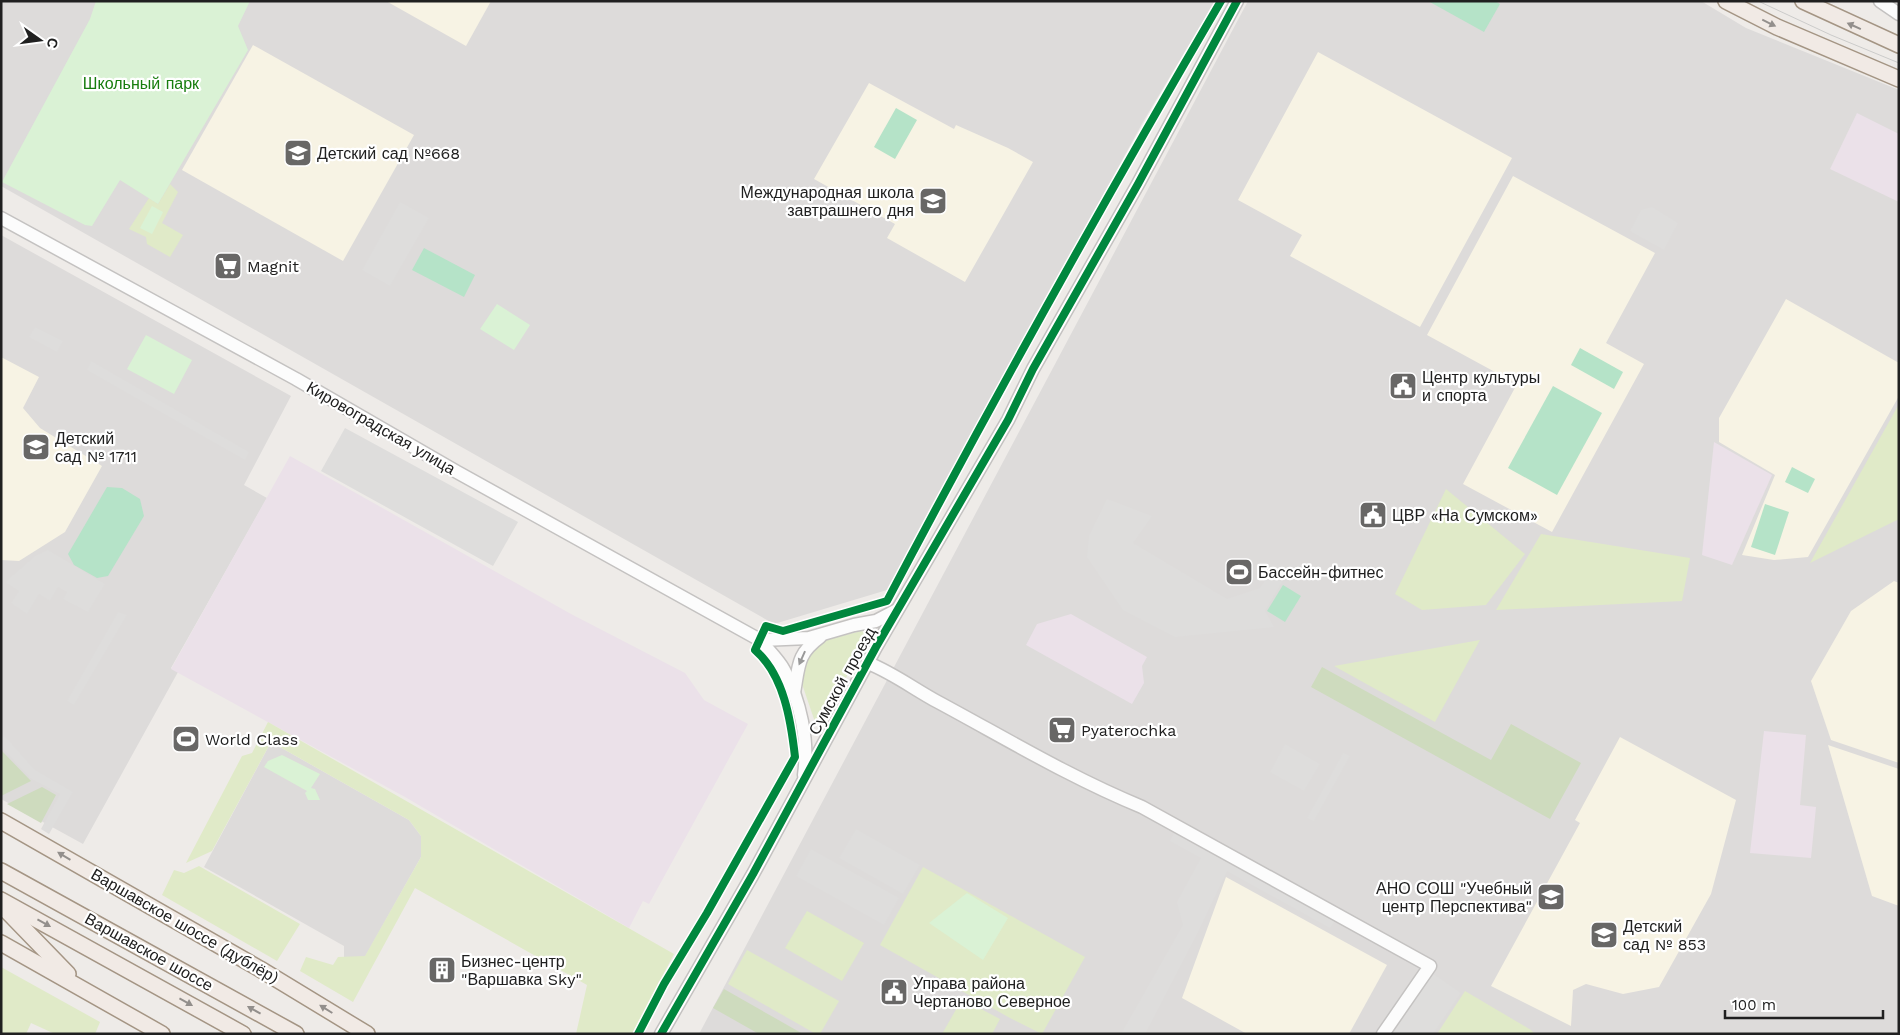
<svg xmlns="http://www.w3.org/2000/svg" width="1900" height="1035" viewBox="0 0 1900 1035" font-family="'Work Sans',sans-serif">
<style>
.residential{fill:#dddbda}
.industrial{fill:#ebe1e9}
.education{fill:#f7f3e4}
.grass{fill:#e0eac8}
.forest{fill:#cedbbe}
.park{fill:#daf2d5}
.pitch{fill:#b5e3c8}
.parking{fill:#dedddc}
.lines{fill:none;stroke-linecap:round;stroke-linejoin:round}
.minor-casing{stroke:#c4c2c1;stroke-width:15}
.major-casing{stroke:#a49584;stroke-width:18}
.minor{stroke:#fcfcfc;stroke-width:12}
.major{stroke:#f1eae5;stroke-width:15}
.tram{stroke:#cbcbca;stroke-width:1}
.cycleway-casing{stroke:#fff;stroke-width:11}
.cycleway{stroke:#00873e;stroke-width:8}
.oneway{fill:#938f8c}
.oneway2{fill:#999}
.labels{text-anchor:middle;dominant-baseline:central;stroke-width:4.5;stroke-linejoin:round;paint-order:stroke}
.park-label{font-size:16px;fill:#177d0e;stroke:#fff}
.poi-label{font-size:16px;fill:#202020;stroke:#fff;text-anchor:start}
.street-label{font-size:16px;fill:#202020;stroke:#fff}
</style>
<rect width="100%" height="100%" fill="#eeebe8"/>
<g class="residential">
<path d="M 1,1 L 1215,1 L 1143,122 L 887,590 L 774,624 L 1,186 Z"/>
<path d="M 1248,1 L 1701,1 L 1746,28 L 1899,90 L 1899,1034 L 699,1034 Z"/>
<path d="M 1,235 L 291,396 L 244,485 L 267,498 L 171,668 L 178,672 L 83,844 L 1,799 Z"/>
<path d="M 271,742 L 409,820 L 421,836 L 421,857 L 365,957 L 344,957 L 344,946 L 204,867 Z"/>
</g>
<g class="industrial">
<path d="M 1857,113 L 1899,134 L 1899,202 L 1830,169 Z"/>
<path d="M 1714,442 L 1772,475 L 1732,565 L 1702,555 Z"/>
<path d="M 290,456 L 571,614 L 685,673 L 704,700 L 748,724 L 649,904 L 643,901 L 629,928 L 405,797 L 171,669 Z"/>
<path d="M 1071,614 L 1147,657 L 1142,666 L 1144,683 L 1132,704 L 1026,645 L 1037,624 Z"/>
<path d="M 1764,731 L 1806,735 L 1800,805 L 1816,807 L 1811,858 L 1750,853 Z"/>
</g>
<g class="education">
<path d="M 386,1 L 491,1 L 466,46 Z"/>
<path d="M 253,45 L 414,135 L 343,261 L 182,170 Z"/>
<path d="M 1318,52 L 1512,158 L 1420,327 L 1290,256 L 1302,235 L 1238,200 Z"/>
<path d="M 869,83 L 954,129 L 956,125 L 1008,148 L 1033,162 L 965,282 L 887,238 L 895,224 L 814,179 Z"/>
<path d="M 1513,176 L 1655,253 L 1606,343 L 1644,364 L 1552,532 L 1463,484 L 1517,384 L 1427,335 Z"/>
<path d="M 1786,299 L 1899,363 L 1899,396 L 1808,557 L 1774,560 L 1742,555 L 1775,475 L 1719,442 L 1719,418 Z"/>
<path d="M 1,357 L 39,377 L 23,408 L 40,428 L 102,466 L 65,532 L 19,561 L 1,560 Z"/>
<path d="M 1894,581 L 1899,583 L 1899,763 L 1831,740 L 1811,681 L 1851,611 Z"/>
<path d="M 1620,737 L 1736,800 L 1711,894 L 1659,987 L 1623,994 L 1586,984 L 1573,990 L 1571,1026 L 1491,986 L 1580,823 L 1575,820 Z"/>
<path d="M 1828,745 L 1899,769 L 1899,906 L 1872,896 Z"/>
<path d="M 1226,877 L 1387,965 L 1349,1034 L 1247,1034 L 1182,998 Z"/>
</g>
<g class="grass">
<path d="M 170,184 L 178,192 L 162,223 L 183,235 L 170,257 L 147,244 L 146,237 L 129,229 L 149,198 L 158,204 Z"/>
<path d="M 1899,404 L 1899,519 L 1810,563 Z"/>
<path d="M 1446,489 L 1525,554 L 1486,605 L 1422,610 L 1395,594 Z"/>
<path d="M 1541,534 L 1690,558 L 1682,601 L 1496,610 Z"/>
<path d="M 861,631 L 867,633 L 867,640 L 823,719 L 815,722 L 801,681 L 801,663 L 823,641 Z"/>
<path d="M 1480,640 L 1435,722 L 1334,666 Z"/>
<path d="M 268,722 L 674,954 L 632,1034 L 576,1034 L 587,985 L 415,888 L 353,1002 L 300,971 L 306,957 L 333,965 L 338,957 L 365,956 L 421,857 L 421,836 L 409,820 L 271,742 L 212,851 L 186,863 L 242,756 L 252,753 Z"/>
<path d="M 199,866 L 300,924 L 277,961 L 162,895 L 174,870 L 184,873 Z"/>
<path d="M 923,867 L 1085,957 L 1042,1034 L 1010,1018 L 880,945 Z"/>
<path d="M 807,911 L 864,943 L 842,981 L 785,948 Z"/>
<path d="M 747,950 L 839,1001 L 820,1034 L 816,1034 L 728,984 Z"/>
<path d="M 1,967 L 100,1022 L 95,1034 L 55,1034 L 31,1023 L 26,1034 L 1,1034 Z"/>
<path d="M 1465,991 L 1531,1030 L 1535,1034 L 1437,1034 Z"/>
<path d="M 962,999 L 1000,1019 L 992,1034 L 942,1034 Z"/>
</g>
<g class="forest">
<path d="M 1322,667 L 1491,760 L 1511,724 L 1581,763 L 1550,819 L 1311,687 Z"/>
<path d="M 1,750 L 31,781 L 1,796 Z"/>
<path d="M 42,787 L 56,795 L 41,823 L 7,804 Z"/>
<path d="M 724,989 L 803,1034 L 759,1034 L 713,1008 Z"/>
</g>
<g class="park">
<path d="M 96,1 L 250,1 L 238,26 L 248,50 L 158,204 L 120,180 L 92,226 L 85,225 L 2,182 L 90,19 Z"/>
<path d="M 152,206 L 163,212 L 152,234 L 140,228 Z"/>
<path d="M 497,304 L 530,325 L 514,350 L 480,329 Z"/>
<path d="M 146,335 L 192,360 L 174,394 L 127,369 Z"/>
<path d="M 282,755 L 320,774 L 311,788 L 315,789 L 320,800 L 308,800 L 305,793 L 307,791 L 264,767 L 268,761 Z"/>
<path d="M 967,893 L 1008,918 L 983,960 L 929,923 Z"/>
</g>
<g class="pitch">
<path d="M 1428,1 L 1495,1 L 1500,4 L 1484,32 Z"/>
<path d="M 896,108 L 917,120 L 895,159 L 874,147 Z"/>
<path d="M 424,248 L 475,275 L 464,297 L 412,270 Z"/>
<path d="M 1580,348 L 1623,372 L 1614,389 L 1571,365 Z"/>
<path d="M 1553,386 L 1602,413 L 1557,495 L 1508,468 Z"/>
<path d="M 1792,467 L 1815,479 L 1808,493 L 1785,482 Z"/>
<path d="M 107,487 L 122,488 L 140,499 L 144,516 L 108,576 L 97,578 L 74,565 L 68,554 Z"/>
<path d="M 1765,504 L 1789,512 L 1775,555 L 1751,547 Z"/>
<path d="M 1283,585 L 1301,596 L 1285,622 L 1267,611 Z"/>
</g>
<g class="parking">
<path d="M 400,202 L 429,218 L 390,286 L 362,270 Z"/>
<path d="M 1652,207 L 1678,223 L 1664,250 L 1630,231 L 1641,210 Z"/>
<path d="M 35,327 L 63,341 L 57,352 L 29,337 Z"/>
<path d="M 91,361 L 249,452 L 245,460 L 87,370 Z"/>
<path d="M 345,428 L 518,522 L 493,566 L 321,471 Z"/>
<path d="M 1107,499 L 1152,516 L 1133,543 L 1227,599 L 1260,588 L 1269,575 L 1282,582 L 1265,611 L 1274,627 L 1175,637 L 1123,610 L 1087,557 L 1089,536 Z"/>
<path d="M 48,550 L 105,584 L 88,612 L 63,599 L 67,592 L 58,587 L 50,601 L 39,594 L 27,614 L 11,603 L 19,591 L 5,582 L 35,556 Z"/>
<path d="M 118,612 L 127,615 L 74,705 L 67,701 Z"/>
<path d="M 4,735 L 35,770 L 73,792 L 49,834 L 41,829 L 60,794 L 30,778 L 1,747 L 1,739 Z"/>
<path d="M 1285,744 L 1320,764 L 1304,791 L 1270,772 Z"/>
<path d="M 1343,753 L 1350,756 L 1314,821 L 1307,818 Z"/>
<path d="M 1177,827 L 1338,916 L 1330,928 L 1227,871 L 1198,932 L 1145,1034 L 1121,1034 L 1183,925 L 1177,902 L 1201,858 L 1170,841 Z"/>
<path d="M 856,829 L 920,865 L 903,894 L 839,858 Z"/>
<path d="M 811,849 L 899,898 L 884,925 L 796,876 Z"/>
<path d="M 1432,973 L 1461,993 L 1433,1034 L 1387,1034 Z"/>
</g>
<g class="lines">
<defs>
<g id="minor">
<path d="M 1880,1 L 1899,14"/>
<path d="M 1,218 L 296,379 L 457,472 L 760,640 C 768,650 778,659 784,670 C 800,700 809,741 804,775"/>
<path d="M 760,640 L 809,638 L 854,625 L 876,621 L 897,610"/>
<path d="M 868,663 C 893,673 914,689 938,702 C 1005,738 1071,778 1142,807 L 1430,966 L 1383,1034"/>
<path d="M 794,693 C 799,665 797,654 820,637"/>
<path d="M 661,1034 L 753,874 L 876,647 L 1008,420 L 1033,369 L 1138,184 L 1237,1"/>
</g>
<g id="major">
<path d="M 1726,1 L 1777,27 L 1899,79"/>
<path d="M 1803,1 L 1899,45"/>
<path d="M 1,821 L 260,969 L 367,1034"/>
<path d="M 1,871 L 296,1034"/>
<path d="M 1,900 L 243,1034"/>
<path d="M 2,906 L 68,974"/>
<path d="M 1,943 L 162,1034"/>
</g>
</defs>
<use href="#minor" class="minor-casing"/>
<use href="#major" class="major-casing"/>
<use href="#minor" class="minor"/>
<use href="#major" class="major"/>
<path class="tram" d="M 1758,1 L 1831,35 L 1899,63"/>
<defs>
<g id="cycleway">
<path d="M 638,1034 L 664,984 L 707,913 L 795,757 C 791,721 784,675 755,650 L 766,626 L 783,631 L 887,601 C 994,398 1105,199 1221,1"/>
<path d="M 661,1034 L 753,874 L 876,647 L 1008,420 L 1033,369 L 1138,184 L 1237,1"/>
</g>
</defs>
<use href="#cycleway" class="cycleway-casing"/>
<use href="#cycleway" class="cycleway"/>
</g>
<defs><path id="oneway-solid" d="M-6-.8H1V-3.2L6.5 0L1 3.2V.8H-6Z" transform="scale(1.25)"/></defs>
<g class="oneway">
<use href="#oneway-solid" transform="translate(1769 23) rotate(26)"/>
<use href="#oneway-solid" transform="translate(1854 26) rotate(-156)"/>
<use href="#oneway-solid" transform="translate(64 856) rotate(-149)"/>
<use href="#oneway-solid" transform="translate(44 923) rotate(29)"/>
<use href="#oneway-solid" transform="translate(186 1002) rotate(29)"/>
<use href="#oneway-solid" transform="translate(326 1009) rotate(-148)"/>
<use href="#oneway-solid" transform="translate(254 1010) rotate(-151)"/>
</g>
<use class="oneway2" href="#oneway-solid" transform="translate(802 658) rotate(114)"/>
<defs>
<symbol id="school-square" viewBox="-11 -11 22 22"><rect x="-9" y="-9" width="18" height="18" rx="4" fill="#686766" stroke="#fff"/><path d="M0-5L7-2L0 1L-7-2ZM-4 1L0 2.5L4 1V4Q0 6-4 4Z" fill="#fff"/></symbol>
<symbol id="supermarket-square" viewBox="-11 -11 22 22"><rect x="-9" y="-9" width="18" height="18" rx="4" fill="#686766" stroke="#fff"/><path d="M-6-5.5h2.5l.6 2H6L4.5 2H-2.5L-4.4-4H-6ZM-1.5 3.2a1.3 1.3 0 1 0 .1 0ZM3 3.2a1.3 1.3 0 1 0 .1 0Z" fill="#fff"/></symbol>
<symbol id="civic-square" viewBox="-11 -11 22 22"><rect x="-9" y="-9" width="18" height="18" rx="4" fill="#686766" stroke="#fff"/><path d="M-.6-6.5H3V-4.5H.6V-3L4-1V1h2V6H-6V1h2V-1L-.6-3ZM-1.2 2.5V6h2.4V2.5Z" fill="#fff"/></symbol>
<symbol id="stadium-square" viewBox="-11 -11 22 22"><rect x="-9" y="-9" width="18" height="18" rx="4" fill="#686766" stroke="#fff"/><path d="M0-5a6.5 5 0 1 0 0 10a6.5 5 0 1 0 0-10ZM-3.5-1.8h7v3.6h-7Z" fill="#fff"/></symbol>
<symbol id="building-square" viewBox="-11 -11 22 22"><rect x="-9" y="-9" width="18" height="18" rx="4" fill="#686766" stroke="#fff"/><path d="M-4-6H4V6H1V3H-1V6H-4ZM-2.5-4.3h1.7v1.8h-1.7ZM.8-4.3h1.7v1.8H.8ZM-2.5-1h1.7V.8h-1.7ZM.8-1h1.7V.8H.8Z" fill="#fff"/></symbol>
</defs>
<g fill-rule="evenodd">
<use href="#school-square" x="282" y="137" width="32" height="32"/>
<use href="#school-square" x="917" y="185" width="32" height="32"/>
<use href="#supermarket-square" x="212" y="250" width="32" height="32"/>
<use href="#civic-square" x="1387" y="370" width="32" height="32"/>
<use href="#school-square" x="20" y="431" width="32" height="32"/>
<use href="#civic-square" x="1357" y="499" width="32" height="32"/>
<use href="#stadium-square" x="1223" y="556" width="32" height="32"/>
<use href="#supermarket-square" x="1046" y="714" width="32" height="32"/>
<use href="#stadium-square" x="170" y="723" width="32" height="32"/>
<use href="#school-square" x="1535" y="881" width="32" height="32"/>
<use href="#school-square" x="1588" y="919" width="32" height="32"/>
<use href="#building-square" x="426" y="954" width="32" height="32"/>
<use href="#civic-square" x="878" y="976" width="32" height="32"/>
</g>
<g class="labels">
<g class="park-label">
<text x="141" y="83">Школьный парк</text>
</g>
<g class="poi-label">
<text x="317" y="153">Детский сад №668</text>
<text x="914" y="192" text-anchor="end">Международная школа<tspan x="914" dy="18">завтрашнего дня</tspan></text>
<text x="247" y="266">Magnit</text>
<text x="1422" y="377">Центр культуры<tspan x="1422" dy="18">и спорта</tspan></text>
<text x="55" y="438">Детский<tspan x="55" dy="18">сад № 1711</tspan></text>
<text x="1392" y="515">ЦВР «На Сумском»</text>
<text x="1258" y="572">Бассейн-фитнес</text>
<text x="1081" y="730">Pyaterochka</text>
<text x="205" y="739">World Class</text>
<text x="1532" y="888" text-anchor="end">АНО СОШ "Учебный<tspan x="1532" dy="18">центр Перспектива"</tspan></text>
<text x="1623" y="926">Детский<tspan x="1623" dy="18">сад № 853</tspan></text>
<text x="461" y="961">Бизнес-центр<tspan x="461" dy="18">"Варшавка Sky"</tspan></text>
<text x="913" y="983">Управа района<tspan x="913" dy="18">Чертаново Северное</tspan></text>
</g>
<g class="street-label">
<text transform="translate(381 428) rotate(30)">Кировоградская улица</text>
<text transform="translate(842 681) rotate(-61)">Сумской проезд</text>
<text transform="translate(185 926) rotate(30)">Варшавское шоссе (дублёр)</text>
<text transform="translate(149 952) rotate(29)">Варшавское шоссе</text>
</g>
</g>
<rect width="1900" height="1035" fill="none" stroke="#202020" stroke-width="5"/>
<g transform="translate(40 40) rotate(104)" stroke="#ffffff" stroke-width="4" paint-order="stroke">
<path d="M0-4L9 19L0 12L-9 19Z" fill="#202020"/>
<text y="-8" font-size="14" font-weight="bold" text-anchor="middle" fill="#202020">С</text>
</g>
<path d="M1725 1010v8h158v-8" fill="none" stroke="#202020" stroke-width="2.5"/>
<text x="1732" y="1010" font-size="15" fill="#202020" stroke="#ffffff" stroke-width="4" paint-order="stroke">100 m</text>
</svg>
